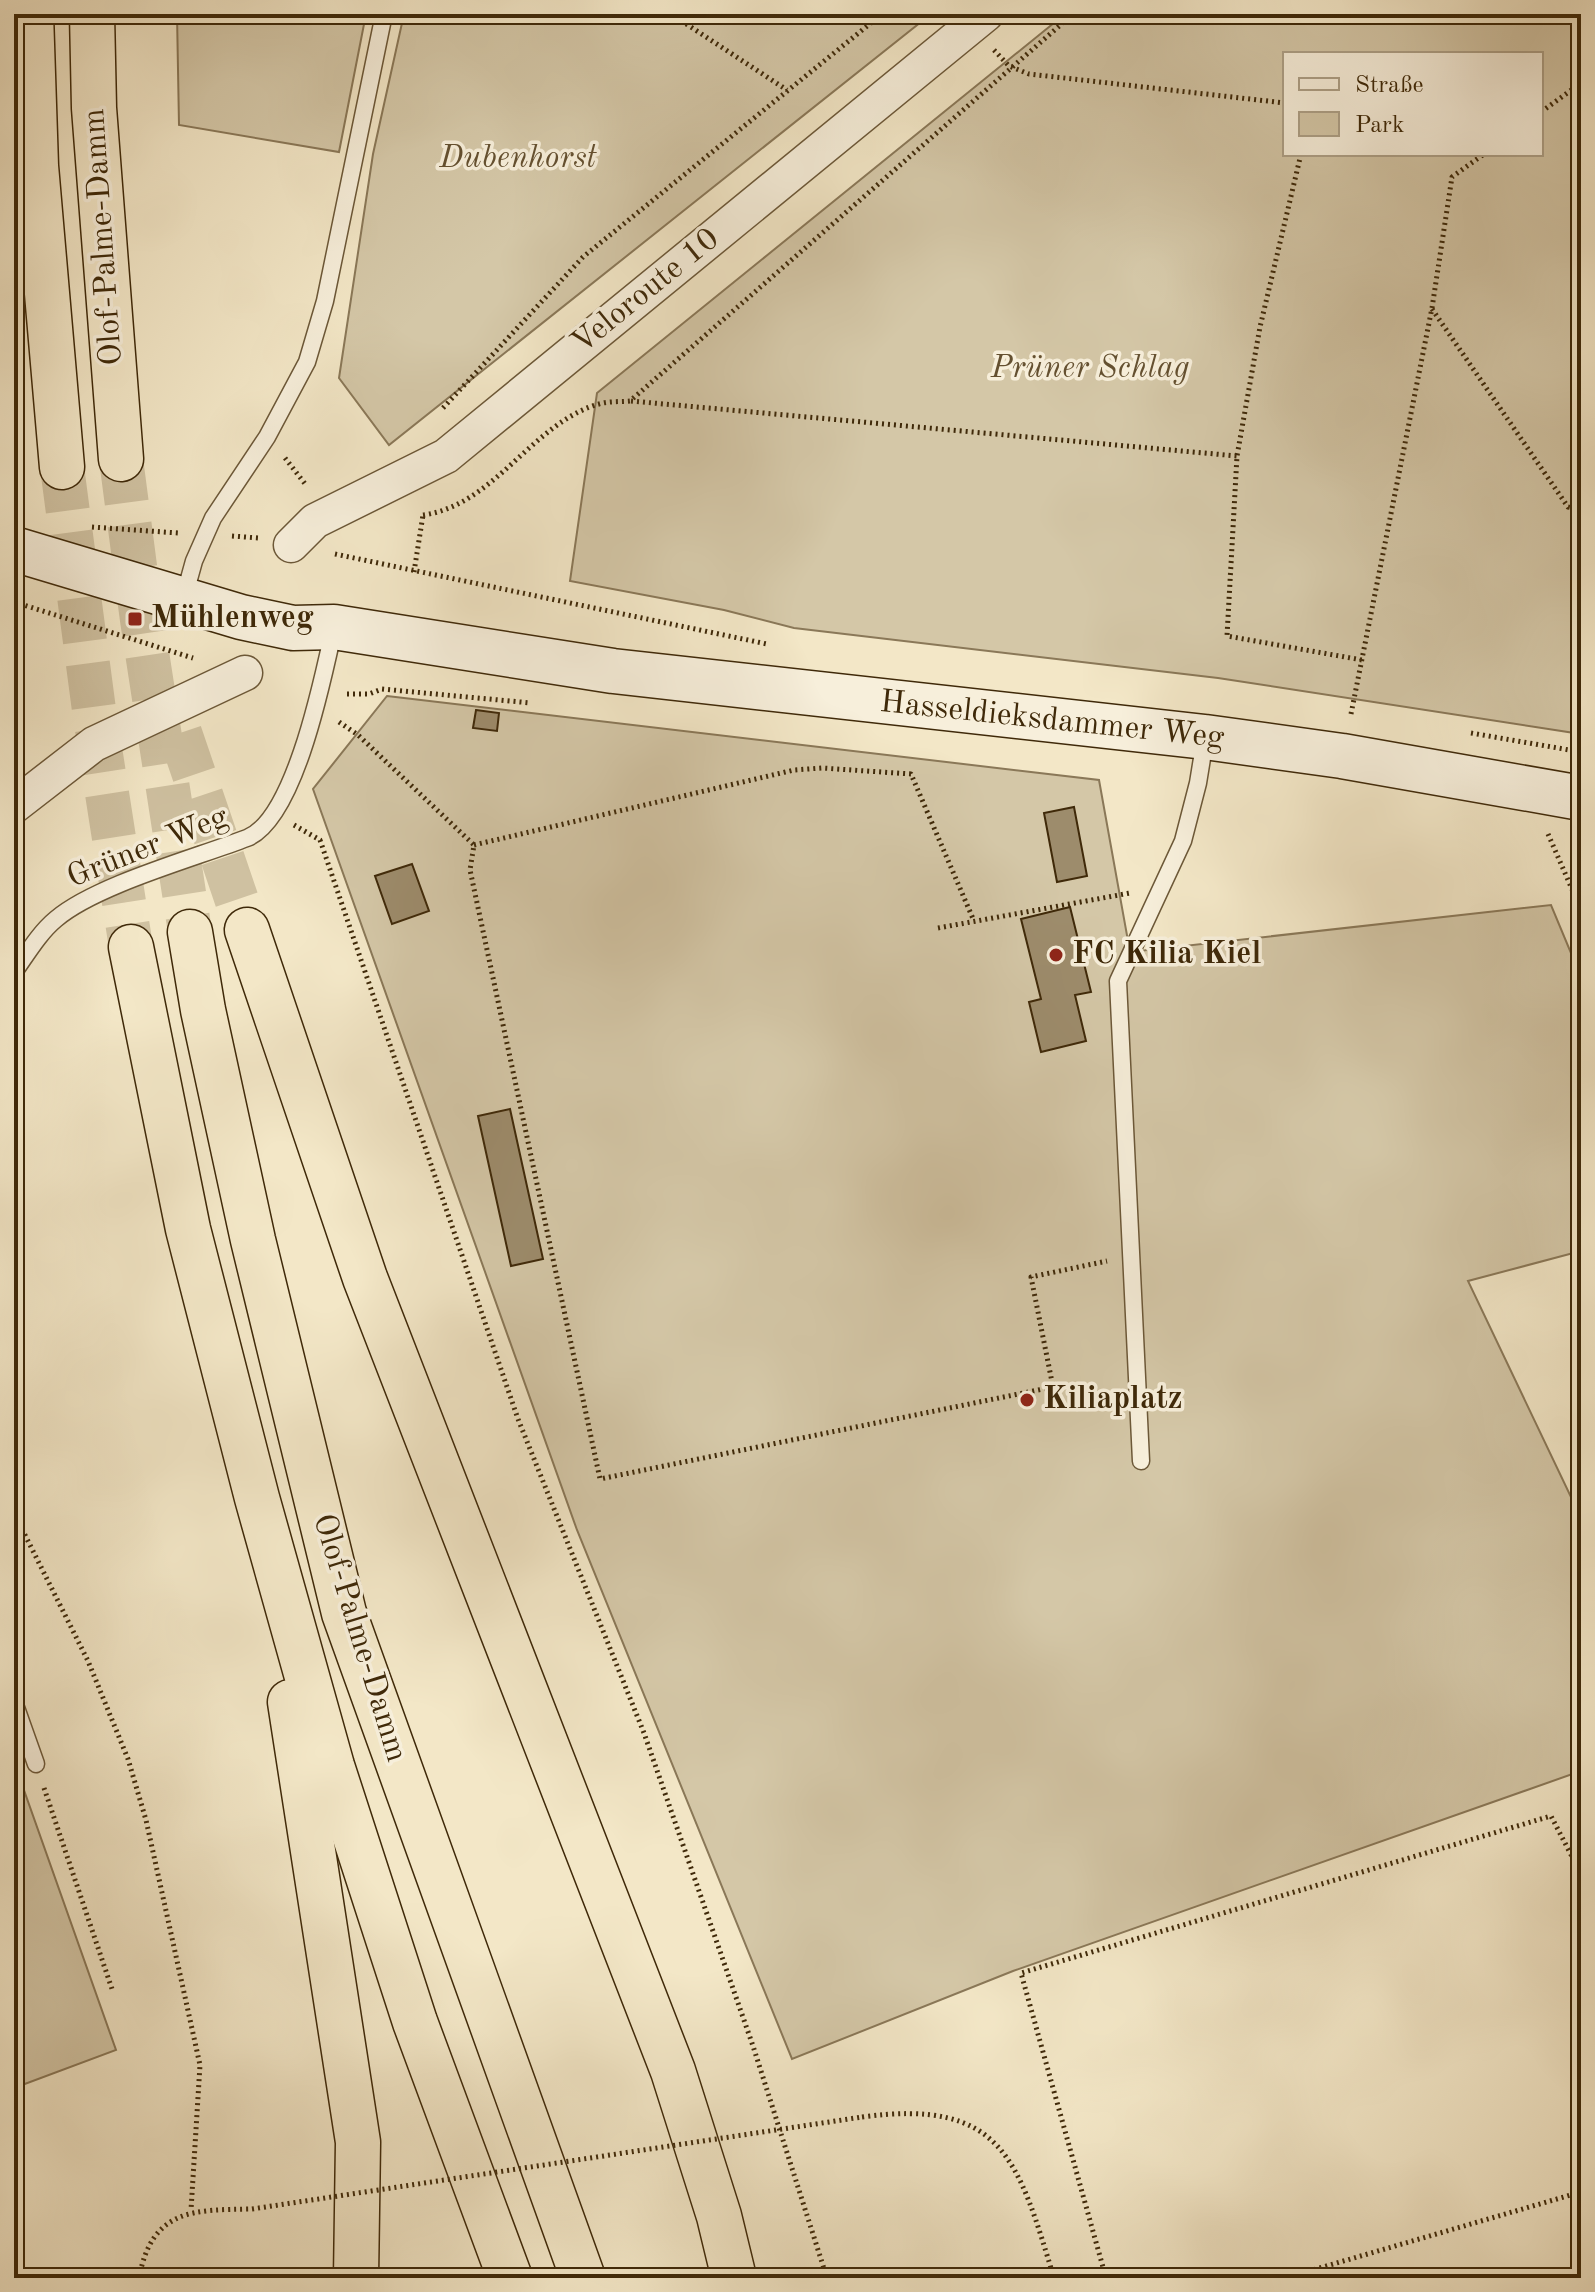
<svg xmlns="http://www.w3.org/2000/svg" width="1595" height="2292" viewBox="0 0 1595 2292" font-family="'Old Standard TT',serif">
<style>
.green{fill:#d4c7a7;stroke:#8a7858;stroke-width:2;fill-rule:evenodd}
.building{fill:#9d8c6c;stroke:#3f2909;stroke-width:2}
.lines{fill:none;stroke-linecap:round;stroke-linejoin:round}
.highway-tunnel{stroke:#cfc1a1;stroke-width:44;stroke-dasharray:44 22;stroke-linecap:butt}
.lane-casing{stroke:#6c5838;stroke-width:19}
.street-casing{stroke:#6c5838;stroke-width:37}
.secondary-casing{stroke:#3f2909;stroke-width:47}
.highway-casing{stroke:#3f2909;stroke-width:47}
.path{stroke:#3f2909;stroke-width:5;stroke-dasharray:2 4;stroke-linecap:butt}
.lane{stroke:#f7efdb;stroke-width:16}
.street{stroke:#f7efdb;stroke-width:34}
.secondary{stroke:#f7efdb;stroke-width:44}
.highway{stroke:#f3e7c7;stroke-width:44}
.path-bridge{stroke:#3f2909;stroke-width:5;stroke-dasharray:2 4;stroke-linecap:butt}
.poi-dot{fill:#8f2418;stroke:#f7efdb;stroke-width:3}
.labels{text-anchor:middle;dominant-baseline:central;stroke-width:7;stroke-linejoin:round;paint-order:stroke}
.park-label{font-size:32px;font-style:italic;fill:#645030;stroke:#f7efdb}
.street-label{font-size:32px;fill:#3f2909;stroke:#f7efdb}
.poi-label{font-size:32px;font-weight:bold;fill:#3f2909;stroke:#f7efdb;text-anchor:start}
</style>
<rect width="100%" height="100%" fill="#f3e7c7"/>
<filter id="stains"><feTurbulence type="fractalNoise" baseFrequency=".0025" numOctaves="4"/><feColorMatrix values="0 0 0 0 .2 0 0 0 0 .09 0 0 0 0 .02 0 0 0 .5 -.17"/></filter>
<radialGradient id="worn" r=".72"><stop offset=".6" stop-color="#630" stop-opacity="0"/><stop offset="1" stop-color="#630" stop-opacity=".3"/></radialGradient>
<g class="green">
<path d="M 177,14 L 366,14 L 339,152 L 179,125 Z"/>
<path d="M 404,14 L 931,14 L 389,445 L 339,378 L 373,154 Z"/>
<path d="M 1065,14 L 1581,14 L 1581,734 L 1218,678 L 794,628 L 724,610 L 570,581 L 597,393 ZM 1541,54 L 1541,154 L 1285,154 L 1285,54 Z"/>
<path d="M 387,696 L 1099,780 L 1130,952 L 1551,905 L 1581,977 L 1581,1251 L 1468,1281 L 1581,1518 L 1581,1771 L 1013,1971 L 792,2059 L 577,1530 L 313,789 Z"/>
<path d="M 14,1762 L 116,2050 L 14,2088 Z"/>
</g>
<g class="building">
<path d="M 476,710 L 499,713 L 497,731 L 473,728 Z"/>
<path d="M 1074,807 L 1087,876 L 1057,882 L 1044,813 Z"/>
<path d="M 412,864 L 429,911 L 392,924 L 375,876 Z"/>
<path d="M 1070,907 L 1091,992 L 1075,995 L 1086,1041 L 1041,1052 L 1029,1002 L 1041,999 L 1021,919 Z"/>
<path d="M 510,1109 L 543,1259 L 511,1266 L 478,1116 Z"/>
</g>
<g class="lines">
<g class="highway-tunnel">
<path d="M 121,459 L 142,620 L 190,932"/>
<path d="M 62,467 L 94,710 L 131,947"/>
<path d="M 180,733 L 247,930"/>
</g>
<defs>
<g id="lane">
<path d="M 184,597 L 194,561 L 213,518 L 267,437 L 307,362 L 325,301 L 384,14"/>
<path d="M 14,972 C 27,954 39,933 56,919 C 96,885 195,858 247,838 C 295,819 323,678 334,628"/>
<path d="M 1141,1461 L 1118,981 L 1183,841 L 1198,783 L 1205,740"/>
<path d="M 14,1702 L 36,1764"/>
</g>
<g id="street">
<path d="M 291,545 L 315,521 L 446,456 L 986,14"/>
<path d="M 14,806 L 94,744 L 245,673"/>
</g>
<path id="secondary" d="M 14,549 L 241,617 L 293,628 L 334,627 L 613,671 L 1205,737 L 1342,756 L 1581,798"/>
<g id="highway">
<path d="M 31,14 L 36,166 L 62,467"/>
<path d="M 92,14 L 94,108 L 121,459"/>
<path d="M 247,930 L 365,1278 L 673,2071 L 719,2216 L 734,2278"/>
<path d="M 190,932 L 203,1010 L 253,1240 L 344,1613 L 583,2278"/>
<path d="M 131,947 L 188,1229 L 257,1498 L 332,1766 L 415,2022 L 510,2278"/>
<path d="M 290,1702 L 358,2142 L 356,2278"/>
</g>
</defs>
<use href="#lane" class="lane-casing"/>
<use href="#street" class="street-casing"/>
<use href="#secondary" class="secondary-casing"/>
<use href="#highway" class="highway-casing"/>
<g class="path">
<path d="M 671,14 L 787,90"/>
<path d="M 994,50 L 1009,66 L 1029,74 L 1285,103"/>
<path d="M 1541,112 L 1581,83"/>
<path d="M 1301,154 L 1260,327 L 1237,456 L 1227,636 L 1362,660"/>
<path d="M 1432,309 L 1568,507 L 1581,510"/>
<path d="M 631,401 L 1237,456"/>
<path d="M 443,408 L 583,257 L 882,14"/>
<path d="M 285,458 L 306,485"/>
<path d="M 423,515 C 494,506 533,422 599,404 C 609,401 620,402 630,401 L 1073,14"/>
<path d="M 92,527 L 178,533"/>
<path d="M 232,536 L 258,538"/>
<path d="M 335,554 L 767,644"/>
<path d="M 414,572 L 423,515"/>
<path d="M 14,602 L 193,658"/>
<path d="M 347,694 L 369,694 L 382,689 L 531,703"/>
<path d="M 1351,714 L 1432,308 L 1452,177 L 1484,154"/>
<path d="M 339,722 L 358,735 L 474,845 L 470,870 L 600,1479 L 1053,1387 L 1031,1277 L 1107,1261"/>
<path d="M 1471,733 L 1581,752"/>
<path d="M 294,825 L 320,840 L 518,1419 L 644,1733 L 753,2046 L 827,2278"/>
<path d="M 1548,834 L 1581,910"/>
<path d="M 474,845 L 794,770 L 822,768 L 911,774 L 974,921"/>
<path d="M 938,928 L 1130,893"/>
<path d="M 14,1513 L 88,1661 L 128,1759 L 146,1820 L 200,2065 L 191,2210"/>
<path d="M 44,1788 L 113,1992"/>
<path d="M 862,2117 C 1003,2098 1018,2160 1054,2278"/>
<path d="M 139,2278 C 152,2208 194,2210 252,2209"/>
<path d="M 1106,2278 L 1021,1973 L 1551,1816 L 1581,1874"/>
<path d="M 1285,2278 L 1581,2192"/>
</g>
<use href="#lane" class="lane"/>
<use href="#street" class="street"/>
<use href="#secondary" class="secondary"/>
<use href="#highway" class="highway"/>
<path class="path-bridge" d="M 252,2209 L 862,2117"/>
</g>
<g class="poi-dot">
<rect x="127" y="611" width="16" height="16" rx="4"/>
<circle cx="1056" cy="955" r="8"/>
<circle cx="1027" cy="1400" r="8"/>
</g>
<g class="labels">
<g class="park-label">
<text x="518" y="159">Dubenhorst</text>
<text x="1090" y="369">Prüner Schlag</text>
</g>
<g class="street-label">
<text transform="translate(104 237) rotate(-94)">Olof-Palme-Damm</text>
<text transform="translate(646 292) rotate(-39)">Veloroute 10</text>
<text transform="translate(1052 721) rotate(6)">Hasseldieksdammer Weg</text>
<text transform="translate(148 848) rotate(-22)">Grüner Weg</text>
<text transform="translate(359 1638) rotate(73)">Olof-Palme-Damm</text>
</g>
<g class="poi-label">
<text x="151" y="619">Mühlenweg</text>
<text x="1072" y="955">FC Kilia Kiel</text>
<text x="1043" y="1400">Kiliaplatz</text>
</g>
</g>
<rect width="1595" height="2292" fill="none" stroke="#f3e7c7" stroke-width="48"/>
<rect x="16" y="16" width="1563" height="2260" fill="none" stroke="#3f2909" stroke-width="4"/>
<rect x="24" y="24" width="1547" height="2244" fill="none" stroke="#3f2909" stroke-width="2"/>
<rect x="1283" y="52" width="260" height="104" fill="#f7efdb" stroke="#ada087" stroke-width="2"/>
<rect x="1299" y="78" width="40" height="12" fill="#f7efdb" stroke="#ada087" stroke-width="2"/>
<text x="1355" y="92" font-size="24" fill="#3f2909">Straße</text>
<rect x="1299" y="112" width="40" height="24" fill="#d4c7a7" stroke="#ada087" stroke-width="2"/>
<text x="1355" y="132" font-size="24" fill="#3f2909">Park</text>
<rect width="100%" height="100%" filter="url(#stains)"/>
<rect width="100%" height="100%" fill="url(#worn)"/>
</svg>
